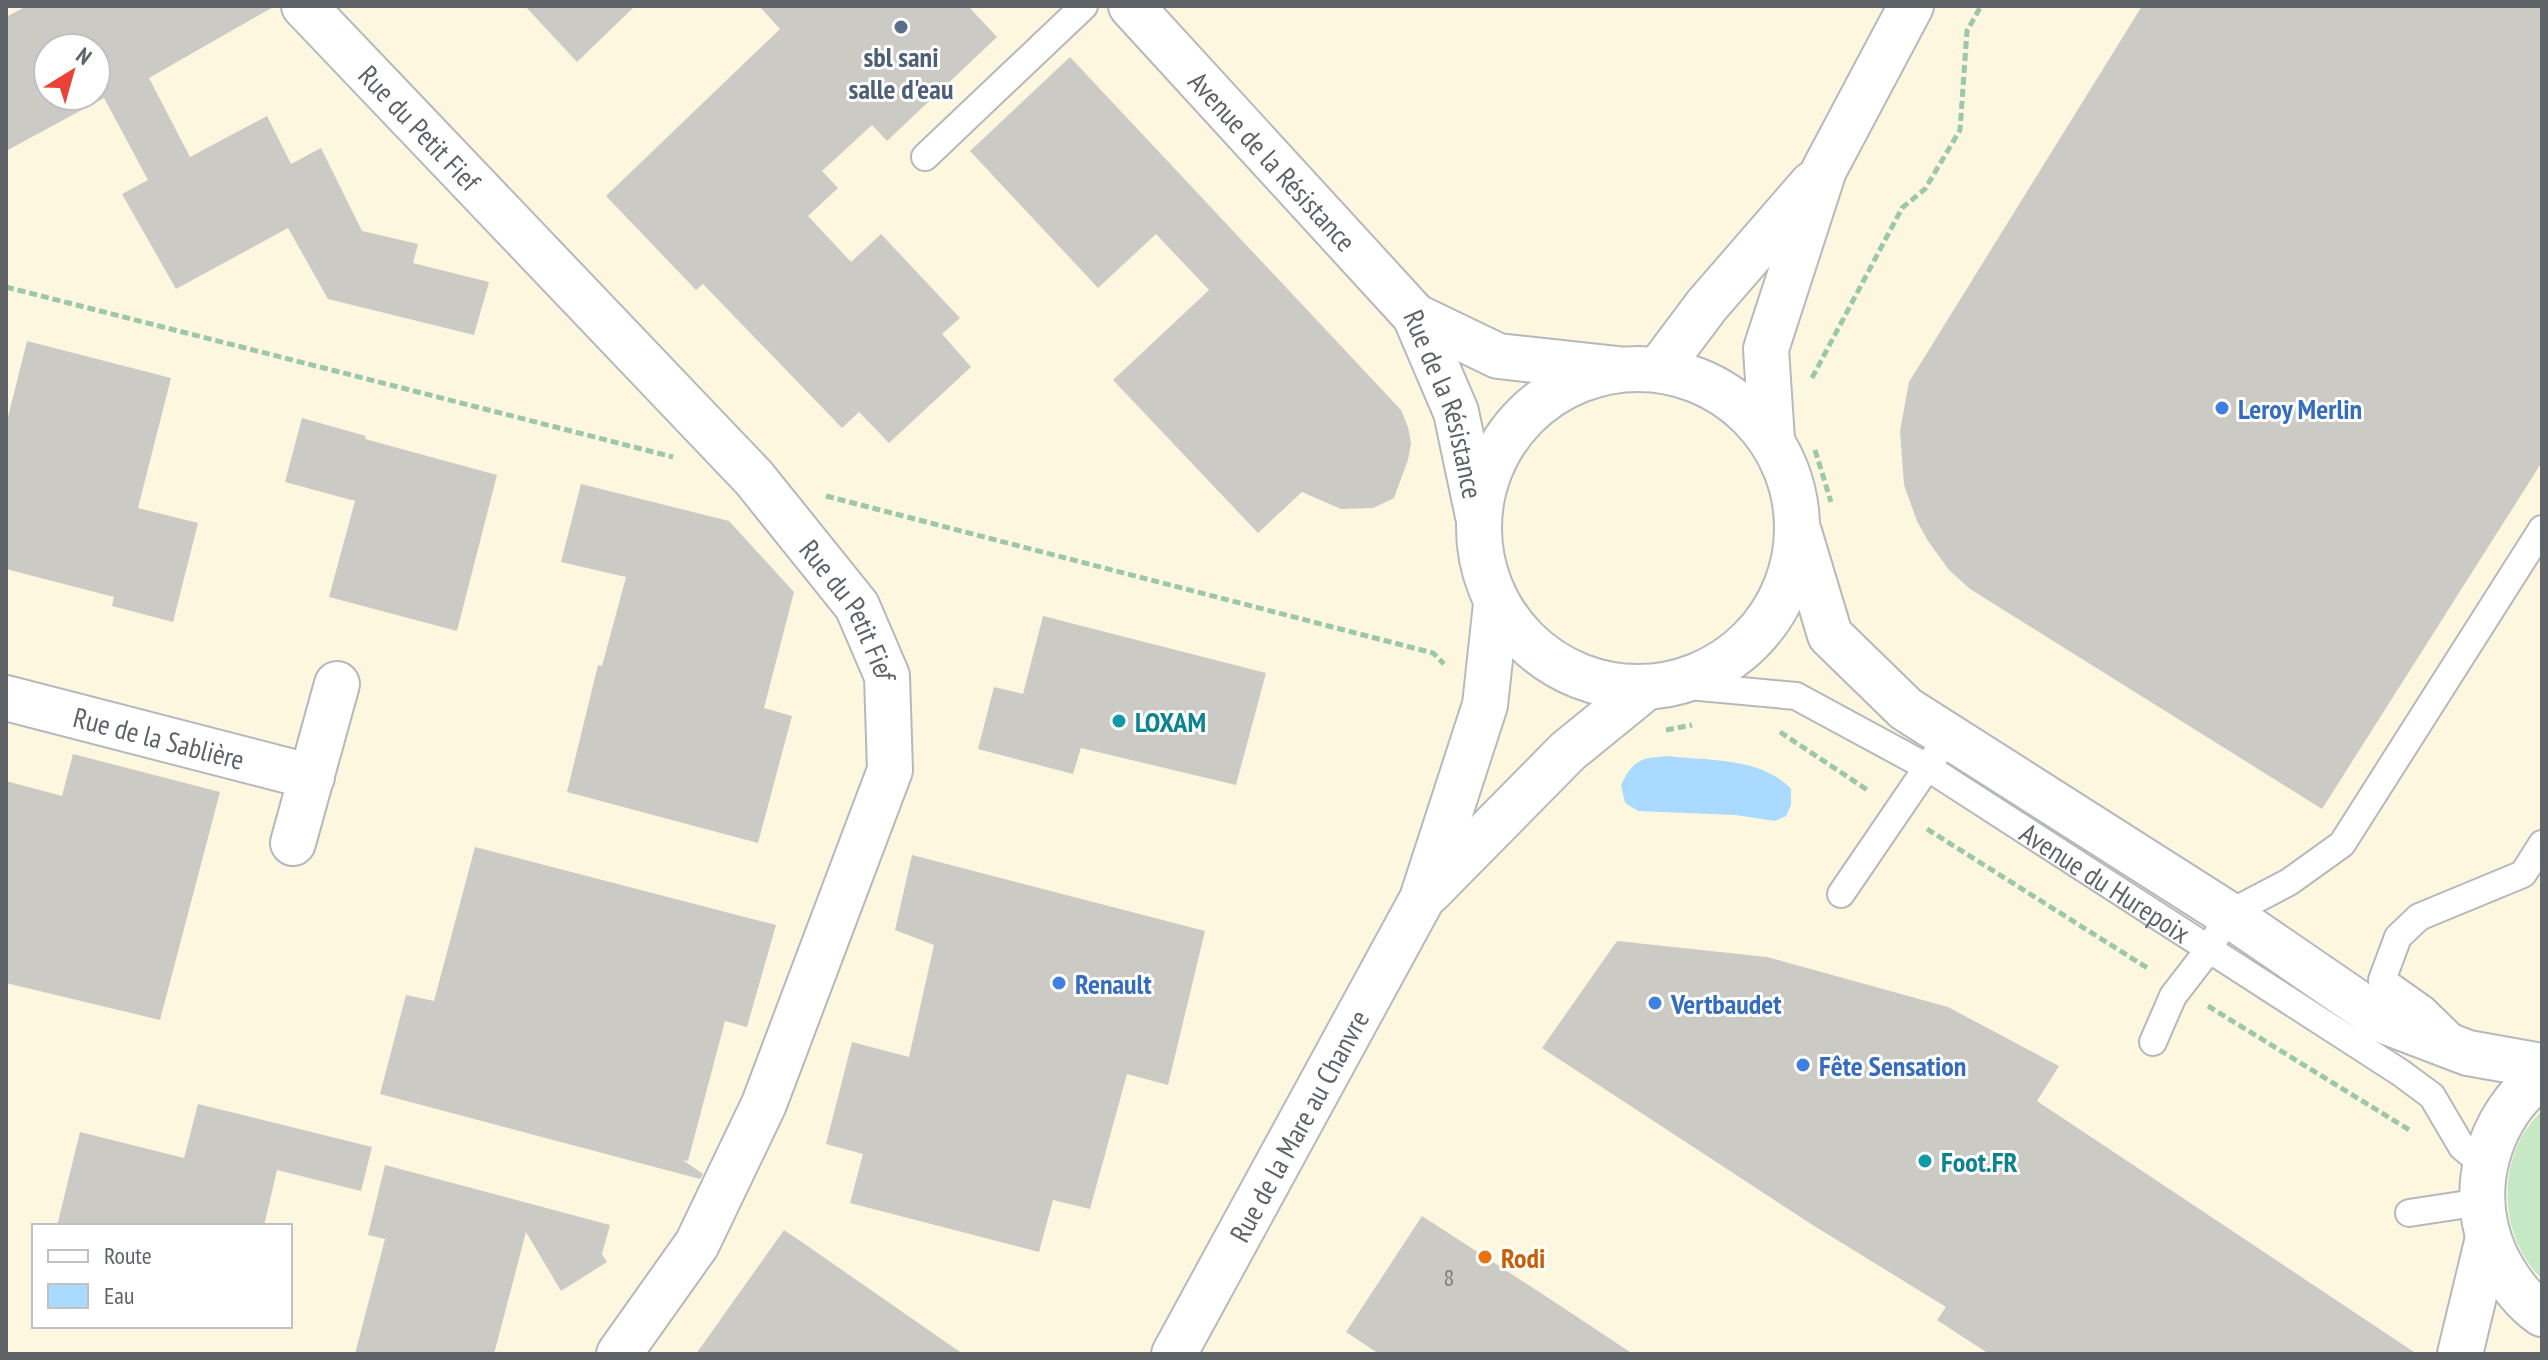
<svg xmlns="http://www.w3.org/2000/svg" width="2548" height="1360" viewBox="0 0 2548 1360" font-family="'PT Sans Narrow',sans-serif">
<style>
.commercial{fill:#fef7e0;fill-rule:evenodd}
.green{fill:#c5e8c5}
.water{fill:#aadaff}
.building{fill:#cccac5;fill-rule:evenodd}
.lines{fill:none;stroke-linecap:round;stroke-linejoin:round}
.lane-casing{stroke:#b5b8bc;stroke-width:30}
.street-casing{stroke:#b5b8bc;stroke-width:48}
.secondary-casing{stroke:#b6babf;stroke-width:48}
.path{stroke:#9cc7a9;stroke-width:5;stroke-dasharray:8 4;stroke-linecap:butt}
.lane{stroke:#fff;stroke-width:26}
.street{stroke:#fff;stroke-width:44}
.secondary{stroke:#fff;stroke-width:44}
.service-dot{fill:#5c6f8a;stroke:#fff;stroke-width:3}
.shop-dot{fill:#3f7fe0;stroke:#fff;stroke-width:3}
.culture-dot{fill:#0f9aa8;stroke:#fff;stroke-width:3}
.food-dot{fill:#e8710a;stroke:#fff;stroke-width:3}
.labels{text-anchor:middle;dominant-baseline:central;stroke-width:6;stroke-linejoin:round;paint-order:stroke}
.number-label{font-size:24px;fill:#7a7d7f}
.service-label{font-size:28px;font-weight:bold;fill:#4e5e75;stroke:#fff}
.street-label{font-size:28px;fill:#5f6368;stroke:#fff}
.shop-label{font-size:28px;font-weight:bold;fill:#366cbe;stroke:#fff;text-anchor:start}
.culture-label{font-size:28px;font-weight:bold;fill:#0d838f;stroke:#fff;text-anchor:start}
.food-label{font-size:28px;font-weight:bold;fill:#c56008;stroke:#fff;text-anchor:start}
</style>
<rect width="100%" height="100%" fill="#f1efe8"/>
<path class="commercial" d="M 6,6 L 2542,6 L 2542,1354 L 6,1354 ZM 48,48 L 96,48 L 96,96 L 48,96 ZM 34,1226 L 290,1226 L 290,1326 L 34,1326 Z"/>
<path class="green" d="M 2542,1111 L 2542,1279 C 2496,1235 2496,1153 2542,1111 Z"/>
<path class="water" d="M 1668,756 C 1709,761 1761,757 1791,789 L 1791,805 L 1786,816 L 1775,821 L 1735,815 L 1638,811 L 1625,803 L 1621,785 C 1633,760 1640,758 1668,756 Z"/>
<g class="building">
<path d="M 27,6 L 275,6 L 149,78 L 190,157 L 267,116 L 291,164 L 321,148 L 362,231 L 418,244 L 413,263 L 489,282 L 474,335 L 328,299 L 288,228 L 176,289 L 122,194 L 148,180 L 104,98 L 6,151 L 6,17 ZM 48,48 L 96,48 L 96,96 L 48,96 Z"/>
<path d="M 525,6 L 635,6 L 577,62 Z"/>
<path d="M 759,6 L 968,6 L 997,37 L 887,141 L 872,125 L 822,171 L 838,188 L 808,216 L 851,262 L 881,234 L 960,318 L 942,334 L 971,367 L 889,443 L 859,412 L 842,428 L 703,284 L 696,290 L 606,196 L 780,29 Z"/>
<path d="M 2142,6 L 2542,6 L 2542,462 L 2322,809 L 1970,589 L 1949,570 L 1928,541 L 1917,521 L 1904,485 L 1900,431 L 1909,382 Z"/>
<path d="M 1070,57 L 1401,410 L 1408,427 L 1411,443 L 1408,460 L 1394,498 L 1373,508 L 1341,509 L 1302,492 L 1258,533 L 1113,380 L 1209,290 L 1156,234 L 1098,288 L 970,151 Z"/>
<path d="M 27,341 L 171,378 L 138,508 L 198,523 L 173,622 L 112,606 L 114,597 L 6,569 L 6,425 Z"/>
<path d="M 302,418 L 366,436 L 365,439 L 497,475 L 457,631 L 329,597 L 355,501 L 285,482 Z"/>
<path d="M 581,484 L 729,521 L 794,592 L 764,708 L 792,716 L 758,843 L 567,792 L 598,665 L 602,666 L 626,577 L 561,562 Z"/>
<path d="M 1043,616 L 1266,673 L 1236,785 L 1081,748 L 1073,774 L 978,749 L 994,687 L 1023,694 Z"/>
<path d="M 73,754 L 220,792 L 160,1020 L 6,983 L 6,781 L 62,796 Z"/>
<path d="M 475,847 L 776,925 L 747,1027 L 725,1021 L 688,1161 L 683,1160 L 703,1174 L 700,1179 L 380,1094 L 406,995 L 434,1001 Z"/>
<path d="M 912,855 L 1205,931 L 1168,1085 L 1127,1074 L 1090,1209 L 1053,1200 L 1039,1252 L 850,1203 L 863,1154 L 826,1144 L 852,1042 L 909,1057 L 934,945 L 895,930 Z"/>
<path d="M 1617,941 L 1767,957 L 1948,1007 L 2059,1066 L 2037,1101 L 2417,1354 L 1989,1354 L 1937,1320 L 1946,1307 L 1811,1224 L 1542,1048 Z"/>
<path d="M 198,1104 L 372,1147 L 361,1191 L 277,1170 L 264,1226 L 57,1226 L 80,1132 L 184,1158 Z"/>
<path d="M 385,1165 L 610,1225 L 602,1254 L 607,1262 L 561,1291 L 526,1232 L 494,1354 L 355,1354 L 385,1239 L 368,1235 Z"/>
<path d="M 1422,1216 L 1547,1297 L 1633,1354 L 1379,1354 L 1346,1332 Z"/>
<path d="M 784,1230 L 809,1247 L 963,1354 L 696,1354 Z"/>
</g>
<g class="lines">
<defs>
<g id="lane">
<path d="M 925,157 L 1084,6"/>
<path id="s1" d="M 1678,685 L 1796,696 L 1927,767 L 2401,1073 L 2432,1096 L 2462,1147 L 2484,1165"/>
<path d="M 1841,894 L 1937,753"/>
<path d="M 2454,1039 L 2423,1009 L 2382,980 L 2398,937 L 2419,917 L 2523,874 L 2542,844"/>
<path d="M 2153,1042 L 2173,996 L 2210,948 L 2228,914 L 2289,882 L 2342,844 L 2542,529"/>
<path d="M 2409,1213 L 2481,1202"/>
</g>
<g id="street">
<path id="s2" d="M 304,6 L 754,478 L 857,606 L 887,676 L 890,770 L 764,1104 L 697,1244 L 619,1354"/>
<path id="s3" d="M 1131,6 L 1415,316 L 1456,412 L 1478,516"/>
<path d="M 1415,316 L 1498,356 L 1618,369"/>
<path d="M 1799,532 L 1830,635 L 1906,709 L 2228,914 L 2384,1021 L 2468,1053 L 2542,1066"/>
<path id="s4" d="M 6,698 L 312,777"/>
<path d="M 293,843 L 337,684"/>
<path d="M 2542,1075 C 2487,1118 2466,1192 2496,1257 C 2507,1279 2522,1300 2542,1314"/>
<path d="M 2460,1354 L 2488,1238"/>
</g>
<g id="secondary">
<circle cx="1638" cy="528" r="159"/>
<path d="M 1659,369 L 1707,305 L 1812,184"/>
<path d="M 1772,440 L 1766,349 L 1824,170 L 1911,6"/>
<path d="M 1429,892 L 1568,751 L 1643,690"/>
<path id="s5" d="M 1174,1354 L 1422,899 L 1485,705 L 1496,604"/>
</g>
</defs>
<use href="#lane" class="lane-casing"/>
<use href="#street" class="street-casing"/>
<use href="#secondary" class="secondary-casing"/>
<g class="path">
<path d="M 6,287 L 673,457"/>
<path d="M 1812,378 L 1902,208 L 1925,189 L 1960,130 L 1967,31 L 1981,6"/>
<path d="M 1815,450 L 1831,502"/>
<path d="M 826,496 L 1433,653 L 1444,664"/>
<path d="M 1666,730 L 1692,725"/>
<path d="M 1780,732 L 1869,791"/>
<path d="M 1927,829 L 2149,969"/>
<path d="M 2208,1006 L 2411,1131"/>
</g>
<use href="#lane" class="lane"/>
<use href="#street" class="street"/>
<use href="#secondary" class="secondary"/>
</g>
<circle class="service-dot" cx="901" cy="27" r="8"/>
<g class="shop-dot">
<circle cx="2222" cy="408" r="8"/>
<circle cx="1059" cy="983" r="8"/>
<circle cx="1655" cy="1003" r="8"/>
<circle cx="1803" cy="1065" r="8"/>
</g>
<g class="culture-dot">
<circle cx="1119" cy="721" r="8"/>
<circle cx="1925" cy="1161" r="8"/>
</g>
<circle class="food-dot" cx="1485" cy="1257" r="8"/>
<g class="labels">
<g class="number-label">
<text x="1449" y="1277">8</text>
</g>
<g class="service-label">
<text x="901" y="56">sbl sani<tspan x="901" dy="32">salle d'eau</tspan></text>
</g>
<g class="street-label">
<text stroke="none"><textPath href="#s2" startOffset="168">Rue du Petit Fief</textPath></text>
<text stroke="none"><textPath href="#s3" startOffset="210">Avenue de la Résistance</textPath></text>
<text stroke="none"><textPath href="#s3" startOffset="514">Rue de la Résistance</textPath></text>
<text stroke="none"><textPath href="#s2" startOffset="816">Rue du Petit Fief</textPath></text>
<text stroke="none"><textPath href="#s4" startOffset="158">Rue de la Sablière</textPath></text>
<text stroke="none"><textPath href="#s1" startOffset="480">Avenue du Hurepoix</textPath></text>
<text stroke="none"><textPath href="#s5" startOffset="260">Rue de la Mare au Chanvre</textPath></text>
</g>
<g class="shop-label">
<text x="2238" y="408">Leroy Merlin</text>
<text x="1075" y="983">Renault</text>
<text x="1671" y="1003">Vertbaudet</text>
<text x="1819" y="1065">Fête Sensation</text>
</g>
<g class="culture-label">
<text x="1135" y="721">LOXAM</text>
<text x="1941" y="1161">Foot.FR</text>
</g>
<g class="food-label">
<text x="1501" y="1257">Rodi</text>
</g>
</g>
<rect width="2548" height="1360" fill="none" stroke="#5f6368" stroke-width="16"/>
<rect x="32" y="1224" width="260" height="104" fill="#ffffff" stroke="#bfc1c3" stroke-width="2"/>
<rect x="48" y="1250" width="40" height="12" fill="#ffffff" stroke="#bfc1c3" stroke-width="2"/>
<text x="104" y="1264" font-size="24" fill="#5f6368">Route</text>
<rect x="48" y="1284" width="40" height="24" fill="#aadaff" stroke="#bfc1c3" stroke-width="2"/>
<text x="104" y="1304" font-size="24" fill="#5f6368">Eau</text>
<g transform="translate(72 72) rotate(37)"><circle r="38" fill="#ffffff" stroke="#bfc1c3" stroke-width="2"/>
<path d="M0-6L14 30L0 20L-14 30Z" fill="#ea4335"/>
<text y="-12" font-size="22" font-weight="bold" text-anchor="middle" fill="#5f6368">N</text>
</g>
</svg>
